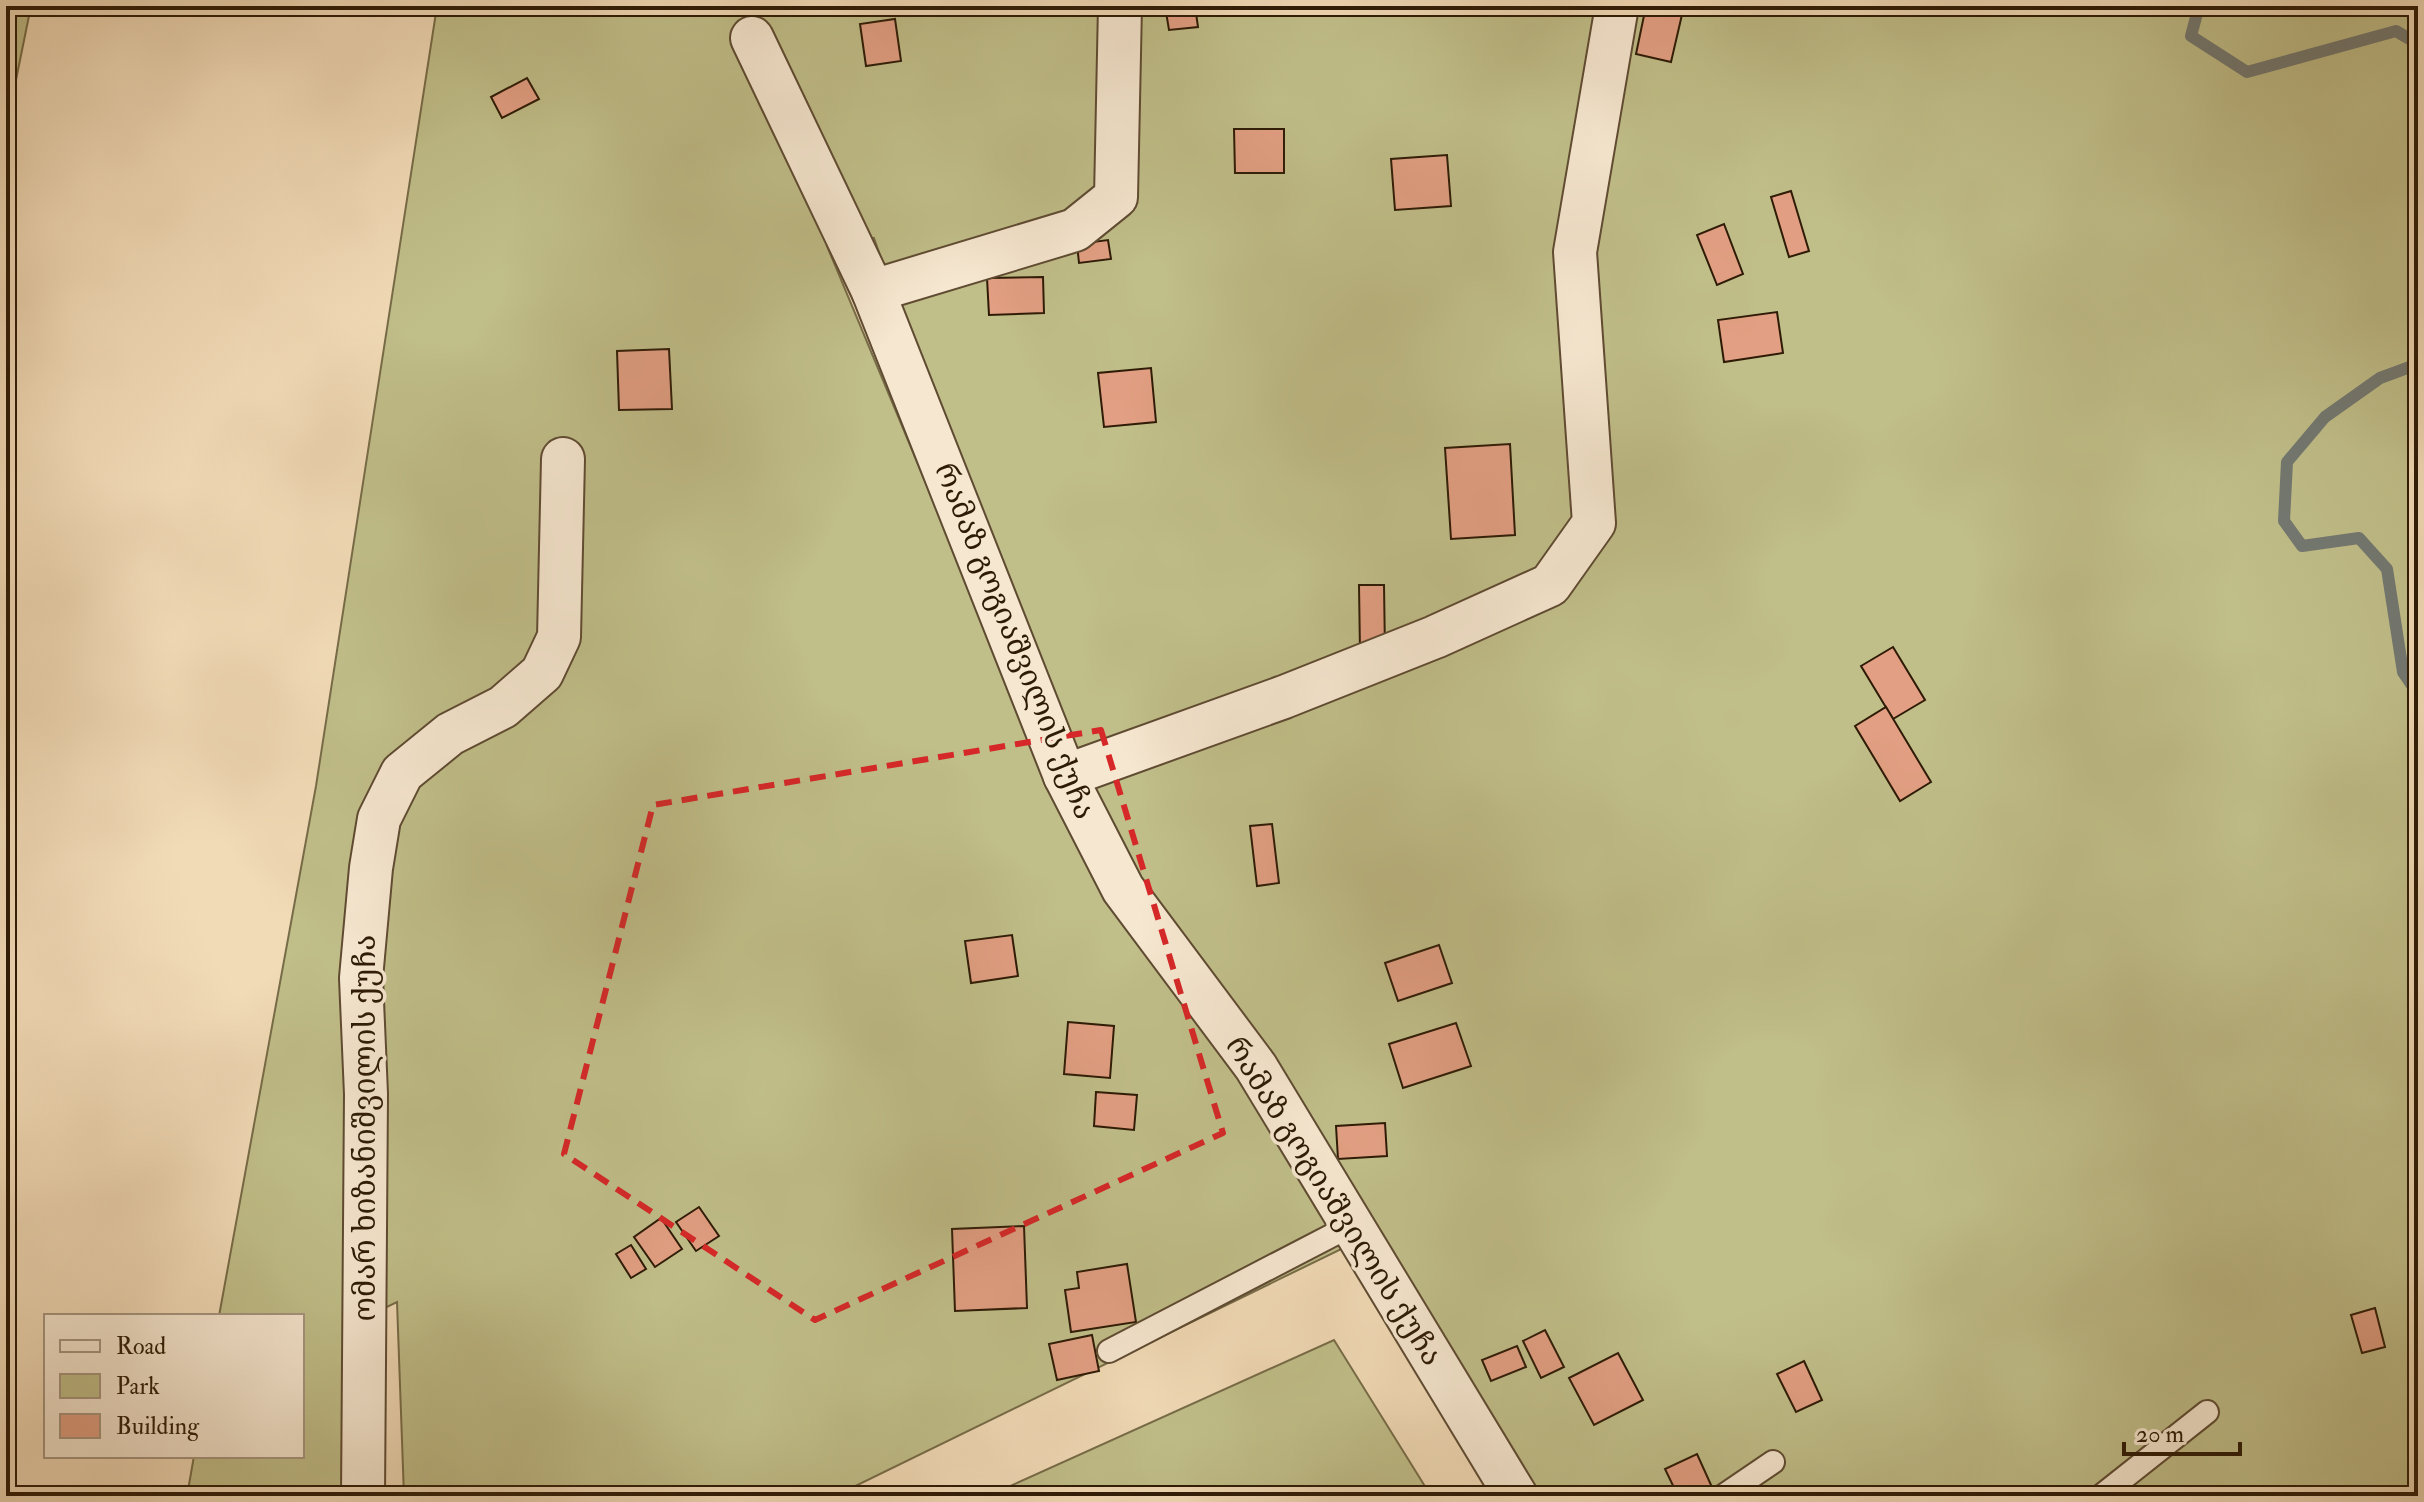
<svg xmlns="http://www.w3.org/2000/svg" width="2424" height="1502" viewBox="0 0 2424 1502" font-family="'IM FELL Double Pica','Noto Serif Georgian',serif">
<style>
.green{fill:#c0be89;stroke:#776c48;stroke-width:2;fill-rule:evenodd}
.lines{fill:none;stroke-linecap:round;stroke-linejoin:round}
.stream{stroke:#737972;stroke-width:12}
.building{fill:#e29f83;stroke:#2e1b06;stroke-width:2}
.lane-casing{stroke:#5f4b32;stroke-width:26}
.street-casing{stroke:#5f4b32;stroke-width:46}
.lane{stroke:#f6e7d0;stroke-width:22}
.street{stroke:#f6e7d0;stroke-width:42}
.marked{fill:none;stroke:#d62828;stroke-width:6;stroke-dasharray:16 10;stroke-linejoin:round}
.labels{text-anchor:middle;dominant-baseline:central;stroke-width:7;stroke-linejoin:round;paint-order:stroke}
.street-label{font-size:30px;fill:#2e1b06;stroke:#f6e7d0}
</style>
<rect width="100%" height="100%" fill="#f1dab6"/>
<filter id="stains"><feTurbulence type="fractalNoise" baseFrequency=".0025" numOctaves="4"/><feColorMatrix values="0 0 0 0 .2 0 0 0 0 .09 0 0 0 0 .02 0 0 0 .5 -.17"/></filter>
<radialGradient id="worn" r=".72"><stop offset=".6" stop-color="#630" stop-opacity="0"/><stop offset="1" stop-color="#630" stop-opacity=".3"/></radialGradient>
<g class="green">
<path d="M 6,6 L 31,6 L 6,129 Z"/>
<path d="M 437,6 L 2418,6 L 2418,1496 L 1539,1496 L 1374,1233 L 835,1496 L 404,1496 L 397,1302 L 349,1325 L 344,1496 L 187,1496 L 194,1456 L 302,1456 L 302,1316 L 219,1316 L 316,786 ZM 874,238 L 967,505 L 945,529 L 827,246 Z"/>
<path d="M 1334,1340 L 1431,1496 L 988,1496 Z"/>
</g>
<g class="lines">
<g class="stream">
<path d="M 2199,6 L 2191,36 L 2247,72 L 2396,31 L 2418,44"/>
<path d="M 2418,364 L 2380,378 L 2325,417 L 2287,462 L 2284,521 L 2302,546 L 2359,538 L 2387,569 L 2403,672 L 2418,694"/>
</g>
</g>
<g class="building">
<path d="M 1165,6 L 1195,6 L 1198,27 L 1169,30 Z"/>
<path d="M 1646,6 L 1684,6 L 1671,62 L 1636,54 Z"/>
<path d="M 895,19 L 901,61 L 866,66 L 860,24 Z"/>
<path d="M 527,78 L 539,99 L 502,118 L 491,97 Z"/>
<path d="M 1234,129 L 1284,129 L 1284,173 L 1235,173 Z"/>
<path d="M 1447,155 L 1451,206 L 1395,210 L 1391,159 Z"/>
<path d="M 1791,191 L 1809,251 L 1789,257 L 1771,197 Z"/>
<path d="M 1724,224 L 1743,274 L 1717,285 L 1697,235 Z"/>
<path d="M 1108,240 L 1111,259 L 1079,263 L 1077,244 Z"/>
<path d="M 1043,277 L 1044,313 L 989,315 L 987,278 Z"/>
<path d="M 1777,312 L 1783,353 L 1724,362 L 1718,320 Z"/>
<path d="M 669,349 L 672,409 L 619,410 L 617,351 Z"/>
<path d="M 1151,368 L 1156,422 L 1104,427 L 1098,373 Z"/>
<path d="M 1510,444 L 1515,535 L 1451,539 L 1445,448 Z"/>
<path d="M 1359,585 L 1384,585 L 1385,652 L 1360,652 Z"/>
<path d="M 1893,647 L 1925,700 L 1893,719 L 1861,666 Z"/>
<path d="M 1886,707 L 1931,782 L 1900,801 L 1855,726 Z"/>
<path d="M 1272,824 L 1279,883 L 1257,886 L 1250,826 Z"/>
<path d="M 1012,935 L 1018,976 L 971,983 L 965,941 Z"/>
<path d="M 1439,945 L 1452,983 L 1398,1001 L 1385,963 Z"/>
<path d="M 1068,1022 L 1114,1026 L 1110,1078 L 1064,1074 Z"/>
<path d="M 1456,1023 L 1471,1066 L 1403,1088 L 1389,1044 Z"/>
<path d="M 1096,1092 L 1137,1095 L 1134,1130 L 1094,1126 Z"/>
<path d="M 1385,1123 L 1387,1156 L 1338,1159 L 1336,1126 Z"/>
<path d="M 699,1207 L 719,1236 L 696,1251 L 676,1222 Z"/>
<path d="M 661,1218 L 682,1249 L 655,1267 L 634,1237 Z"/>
<path d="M 1024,1226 L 1027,1308 L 955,1311 L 952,1229 Z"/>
<path d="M 631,1245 L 646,1269 L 631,1278 L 616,1254 Z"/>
<path d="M 1127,1264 L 1136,1322 L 1071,1332 L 1065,1290 L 1079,1288 L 1077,1272 Z"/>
<path d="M 2375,1308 L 2385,1347 L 2362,1353 L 2351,1315 Z"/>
<path d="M 1545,1330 L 1564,1367 L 1541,1378 L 1523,1341 Z"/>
<path d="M 1092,1335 L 1099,1371 L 1057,1380 L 1049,1344 Z"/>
<path d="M 1517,1346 L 1526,1367 L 1491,1381 L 1482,1360 Z"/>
<path d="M 1618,1353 L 1643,1400 L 1594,1425 L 1569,1378 Z"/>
<path d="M 1804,1361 L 1822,1400 L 1796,1412 L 1777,1374 Z"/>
<path d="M 1697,1454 L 1716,1496 L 1678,1496 L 1665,1469 Z"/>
</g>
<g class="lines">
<defs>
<g id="lane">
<path d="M 1109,1351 L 1352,1225"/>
<path d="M 1723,1496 L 1773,1462"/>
<path d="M 2101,1496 L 2207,1412"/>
</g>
<g id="street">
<path d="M 752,38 L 873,291 L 1065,776 L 1123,889 L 1256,1067 L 1516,1496"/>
<path d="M 873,291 L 1075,230 L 1116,197 L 1120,6"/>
<path d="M 1065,776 L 1284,697 L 1435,637 L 1550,585 L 1594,523 L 1575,252 L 1617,6"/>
<path d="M 363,1496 L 366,1094 L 361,978 L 371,868 L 379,819 L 402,773 L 450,734 L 503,707 L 542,673 L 559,637 L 563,459"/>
</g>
</defs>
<use href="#lane" class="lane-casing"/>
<use href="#street" class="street-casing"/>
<use href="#lane" class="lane"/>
<use href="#street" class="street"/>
</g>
<path class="marked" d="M 1101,730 L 1223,1133 L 815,1320 L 564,1154 L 653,805 Z"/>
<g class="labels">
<g class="street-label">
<text transform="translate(1015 641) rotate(68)">რამაზ გოგიაშვილის ქუჩა</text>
<text transform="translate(365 1128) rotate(-90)">ომარ ხიზანიშვილის ქუჩა</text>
<text transform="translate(1334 1201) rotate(58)">რამაზ გოგიაშვილის ქუჩა</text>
</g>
</g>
<rect width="2424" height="1502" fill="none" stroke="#f1dab6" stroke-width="32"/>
<rect x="8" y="8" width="2408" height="1486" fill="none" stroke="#2e1b06" stroke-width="4"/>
<rect x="16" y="16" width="2392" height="1470" fill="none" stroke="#2e1b06" stroke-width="2"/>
<rect x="44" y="1314" width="260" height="144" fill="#f6e7d0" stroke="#a6957f" stroke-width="2"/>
<rect x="60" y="1340" width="40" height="12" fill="#f6e7d0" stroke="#a6957f" stroke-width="2"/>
<text x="116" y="1354" font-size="24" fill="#2e1b06">Road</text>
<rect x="60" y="1374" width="40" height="24" fill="#c0be89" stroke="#a6957f" stroke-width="2"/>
<text x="116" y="1394" font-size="24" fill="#2e1b06">Park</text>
<rect x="60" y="1414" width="40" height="24" fill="#e29f83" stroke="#a6957f" stroke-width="2"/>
<text x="116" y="1434" font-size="24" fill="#2e1b06">Building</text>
<path d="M2124 1442v12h116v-12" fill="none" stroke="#2e1b06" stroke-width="4"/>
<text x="2136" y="1442" font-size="24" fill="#2e1b06" stroke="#f6e7d0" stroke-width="6" paint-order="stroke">20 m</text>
<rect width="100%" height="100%" filter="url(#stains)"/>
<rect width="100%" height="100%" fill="url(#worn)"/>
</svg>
